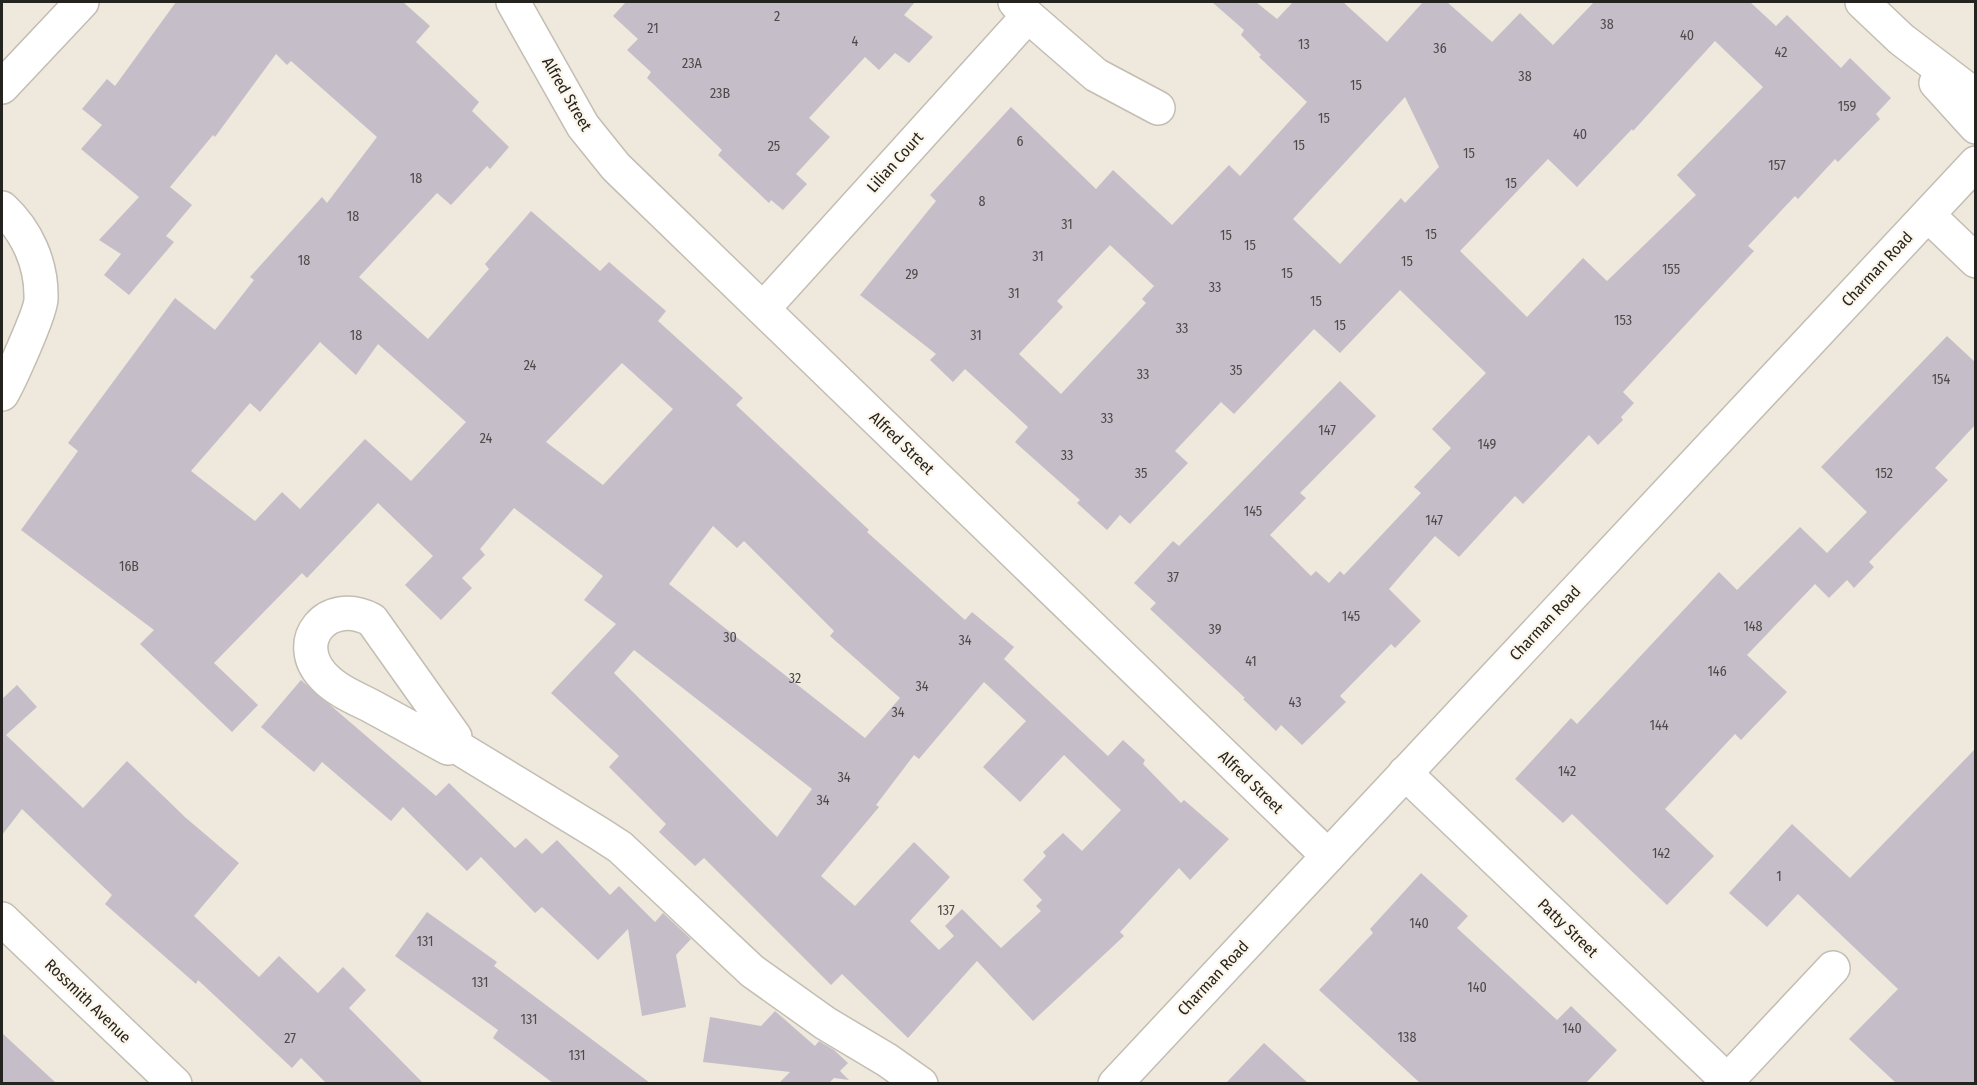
<svg xmlns="http://www.w3.org/2000/svg" width="1977" height="1085" viewBox="0 0 1977 1085" font-family="'Fira Sans Condensed',sans-serif">
<style>
.building{fill:#c5bec8;fill-rule:evenodd}
.lines{fill:none;stroke-linecap:round;stroke-linejoin:round}
.minor-casing{stroke:#c3bdb2;stroke-width:36}
.major-casing{stroke:#c3bdb2;stroke-width:36}
.minor{stroke:#fff;stroke-width:33}
.major{stroke:#fff;stroke-width:33}
.labels{text-anchor:middle;dominant-baseline:central;stroke-width:4.5;stroke-linejoin:round;paint-order:stroke}
.number-label{font-size:14px;fill:#4d4a49}
.street-label{font-size:16px;fill:#25231f;stroke:#fbf5ea}
</style>
<rect width="100%" height="100%" fill="#eee8dd"/>
<g class="building">
<path d="M 176,2 L 403,2 L 430,26 L 416,42 L 479,102 L 472,111 L 509,147 L 490,169 L 487,166 L 451,205 L 437,193 L 359,277 L 428,339 L 489,269 L 485,264 L 531,211 L 600,271 L 609,262 L 666,311 L 658,321 L 743,398 L 736,405 L 869,530 L 867,532 L 965,620 L 972,612 L 1014,647 L 1004,659 L 1108,756 L 1123,740 L 1145,760 L 1143,764 L 1181,803 L 1184,800 L 1229,839 L 1190,880 L 1179,868 L 1120,932 L 1124,936 L 1033,1021 L 977,961 L 908,1038 L 842,974 L 831,985 L 704,858 L 695,866 L 659,832 L 666,824 L 609,767 L 619,756 L 551,693 L 616,624 L 584,600 L 603,576 L 514,508 L 480,549 L 485,555 L 462,578 L 472,588 L 441,620 L 405,585 L 433,556 L 378,503 L 307,578 L 302,573 L 214,663 L 258,705 L 232,732 L 140,644 L 154,630 L 21,530 L 78,451 L 68,443 L 175,298 L 215,330 L 254,280 L 250,277 L 322,197 L 327,203 L 377,137 L 291,61 L 287,65 L 276,54 L 215,137 L 213,135 L 170,187 L 192,205 L 166,236 L 174,242 L 129,295 L 104,275 L 121,254 L 99,240 L 139,197 L 81,149 L 102,125 L 82,109 L 107,79 L 115,86 ZM 320,342 L 356,375 L 378,344 L 466,422 L 411,481 L 365,439 L 300,509 L 282,492 L 255,521 L 191,471 L 250,403 L 260,412 ZM 622,363 L 673,409 L 603,485 L 546,442 ZM 713,526 L 737,548 L 744,541 L 834,631 L 830,636 L 900,698 L 865,738 L 669,584 ZM 634,650 L 812,789 L 777,837 L 614,673 ZM 984,682 L 1026,721 L 983,767 L 1020,802 L 1064,755 L 1121,810 L 1082,851 L 1063,833 L 1043,852 L 1046,856 L 1023,880 L 1042,900 L 1036,906 L 1041,911 L 1001,948 L 962,909 L 945,926 L 954,936 L 939,950 L 910,921 L 950,877 L 914,842 L 855,906 L 821,876 L 879,807 L 876,805 L 914,755 L 919,759 Z"/>
<path d="M 626,2 L 915,2 L 904,15 L 933,37 L 909,63 L 895,53 L 879,70 L 865,57 L 809,118 L 830,137 L 796,174 L 807,184 L 783,210 L 771,200 L 769,203 L 718,155 L 722,150 L 647,78 L 651,72 L 627,50 L 638,39 L 613,16 Z"/>
<path d="M 1212,2 L 1256,2 L 1277,19 L 1293,2 L 1343,2 L 1387,42 L 1423,2 L 1447,2 L 1492,42 L 1520,13 L 1553,45 L 1594,2 L 1750,2 L 1776,26 L 1787,15 L 1841,68 L 1850,58 L 1891,98 L 1876,114 L 1880,119 L 1838,162 L 1835,159 L 1798,199 L 1795,196 L 1748,246 L 1754,251 L 1623,392 L 1634,403 L 1621,417 L 1623,420 L 1598,445 L 1589,435 L 1523,504 L 1515,496 L 1459,557 L 1435,536 L 1389,589 L 1421,621 L 1395,648 L 1391,644 L 1340,696 L 1346,702 L 1302,745 L 1281,725 L 1276,731 L 1243,699 L 1245,698 L 1150,609 L 1156,603 L 1134,583 L 1173,541 L 1179,546 L 1340,381 L 1376,416 L 1300,493 L 1306,498 L 1270,535 L 1311,576 L 1316,571 L 1329,583 L 1340,571 L 1344,575 L 1421,493 L 1414,487 L 1451,448 L 1432,429 L 1486,373 L 1400,290 L 1340,353 L 1314,329 L 1234,414 L 1221,402 L 1175,451 L 1188,463 L 1130,524 L 1120,515 L 1107,530 L 1077,503 L 1080,500 L 1015,442 L 1028,427 L 965,369 L 953,382 L 930,360 L 936,354 L 860,295 L 936,201 L 930,195 L 1011,107 L 1096,189 L 1113,170 L 1172,225 L 1229,165 L 1240,176 L 1307,102 L 1259,57 L 1261,55 L 1241,35 L 1244,30 ZM 1715,41 L 1763,87 L 1677,175 L 1696,195 L 1607,281 L 1583,258 L 1527,317 L 1460,251 L 1548,159 L 1577,187 L 1632,129 L 1633,131 ZM 1405,97 L 1439,167 L 1405,203 L 1401,198 L 1340,264 L 1293,219 ZM 1110,245 L 1154,286 L 1142,299 L 1146,303 L 1061,394 L 1019,354 L 1063,307 L 1057,301 Z"/>
<path d="M 1947,336 L 1976,363 L 1976,424 L 1935,468 L 1948,480 L 1869,562 L 1874,567 L 1854,588 L 1847,580 L 1829,598 L 1815,584 L 1747,655 L 1787,692 L 1741,740 L 1735,734 L 1665,809 L 1714,856 L 1667,905 L 1572,814 L 1563,823 L 1515,779 L 1571,718 L 1577,724 L 1719,572 L 1737,590 L 1800,527 L 1827,553 L 1867,512 L 1821,467 Z"/>
<path d="M 301,680 L 436,796 L 449,783 L 515,848 L 526,838 L 542,854 L 557,840 L 610,895 L 619,886 L 655,922 L 663,913 L 691,939 L 676,955 L 686,1007 L 642,1016 L 628,929 L 598,960 L 542,907 L 535,913 L 481,857 L 467,871 L 403,807 L 391,821 L 322,762 L 314,772 L 261,727 Z"/>
<path d="M 17,685 L 37,707 L 6,735 L 83,808 L 127,761 L 186,818 L 239,863 L 194,916 L 259,977 L 279,956 L 318,993 L 343,967 L 366,990 L 349,1008 L 423,1083 L 326,1083 L 301,1058 L 292,1068 L 198,980 L 196,984 L 105,904 L 112,895 L 22,809 L 2,835 L 2,699 Z"/>
<path d="M 1976,748 L 1976,1083 L 1896,1083 L 1849,1039 L 1898,989 L 1798,894 L 1767,927 L 1729,893 L 1792,824 L 1850,878 Z"/>
<path d="M 1421,873 L 1468,916 L 1457,928 L 1557,1020 L 1571,1006 L 1617,1050 L 1586,1083 L 1420,1083 L 1319,990 L 1373,933 L 1370,929 Z"/>
<path d="M 427,912 L 497,962 L 494,966 L 650,1083 L 553,1083 L 493,1038 L 498,1030 L 395,956 Z"/>
<path d="M 775,1011 L 815,1046 L 819,1041 L 834,1050 L 848,1063 L 840,1071 L 849,1080 L 834,1078 L 829,1083 L 779,1083 L 790,1072 L 703,1062 L 710,1017 L 761,1026 Z"/>
<path d="M 2,1033 L 56,1083 L 2,1083 Z"/>
<path d="M 1264,1043 L 1308,1083 L 1226,1083 Z"/>
</g>
<g class="lines">
<defs>
<g id="minor">
<path d="M 513,2 L 583,126 L 616,167 L 1328,856"/>
<path d="M 1015,2 L 1028,16 L 1096,75 L 1158,108"/>
<path d="M 1862,2 L 1901,39 L 1976,96"/>
<path d="M 1936,83 L 1976,127"/>
<path d="M 2,87 L 82,2"/>
<path d="M 2,208 C 27,231 42,264 41,299 C 41,312 10,380 2,394"/>
<path d="M 1928,215 L 1976,261"/>
<path d="M 763,309 L 1028,16"/>
<path d="M 454,745 L 455,737 L 372,620 C 327,596 290,642 324,677 C 336,690 355,698 371,706 C 397,720 422,734 448,748 L 454,745 L 600,834 L 620,847 L 752,971 L 825,1023 L 887,1060 L 921,1084"/>
<path d="M 1405,773 L 1731,1084"/>
<path d="M 2,919 L 175,1084"/>
<path d="M 1728,1080 L 1833,968"/>
</g>
<path id="major" d="M 1115,1084 L 1976,163"/>
</defs>
<use href="#minor" class="minor-casing"/>
<use href="#major" class="major-casing"/>
<use href="#minor" class="minor"/>
<use href="#major" class="major"/>
</g>
<g class="labels">
<g class="number-label">
<text x="777" y="16">2</text>
<text x="1607" y="24">38</text>
<text x="653" y="28">21</text>
<text x="1687" y="35">40</text>
<text x="855" y="41">4</text>
<text x="1304" y="44">13</text>
<text x="1440" y="48">36</text>
<text x="1781" y="52">42</text>
<text x="692" y="63">23A</text>
<text x="1525" y="76">38</text>
<text x="1356" y="85">15</text>
<text x="720" y="93">23B</text>
<text x="1847" y="106">159</text>
<text x="1324" y="118">15</text>
<text x="1580" y="134">40</text>
<text x="1020" y="141">6</text>
<text x="1299" y="145">15</text>
<text x="774" y="146">25</text>
<text x="1469" y="153">15</text>
<text x="1777" y="165">157</text>
<text x="416" y="178">18</text>
<text x="1511" y="183">15</text>
<text x="982" y="201">8</text>
<text x="353" y="216">18</text>
<text x="1067" y="224">31</text>
<text x="1431" y="234">15</text>
<text x="1226" y="235">15</text>
<text x="1250" y="245">15</text>
<text x="1038" y="256">31</text>
<text x="304" y="260">18</text>
<text x="1407" y="261">15</text>
<text x="1671" y="269">155</text>
<text x="1287" y="273">15</text>
<text x="912" y="274">29</text>
<text x="1215" y="287">33</text>
<text x="1014" y="293">31</text>
<text x="1316" y="301">15</text>
<text x="1623" y="320">153</text>
<text x="1340" y="325">15</text>
<text x="1182" y="328">33</text>
<text x="356" y="335">18</text>
<text x="976" y="335">31</text>
<text x="530" y="365">24</text>
<text x="1236" y="370">35</text>
<text x="1143" y="374">33</text>
<text x="1941" y="379">154</text>
<text x="1107" y="418">33</text>
<text x="1327" y="430">147</text>
<text x="486" y="438">24</text>
<text x="1487" y="444">149</text>
<text x="1067" y="455">33</text>
<text x="1141" y="473">35</text>
<text x="1884" y="473">152</text>
<text x="1253" y="511">145</text>
<text x="1434" y="520">147</text>
<text x="129" y="566">16B</text>
<text x="1173" y="577">37</text>
<text x="1351" y="616">145</text>
<text x="1753" y="626">148</text>
<text x="1215" y="629">39</text>
<text x="730" y="637">30</text>
<text x="965" y="640">34</text>
<text x="1251" y="661">41</text>
<text x="1717" y="671">146</text>
<text x="795" y="678">32</text>
<text x="922" y="686">34</text>
<text x="1295" y="702">43</text>
<text x="898" y="712">34</text>
<text x="1659" y="725">144</text>
<text x="1567" y="771">142</text>
<text x="844" y="777">34</text>
<text x="823" y="800">34</text>
<text x="1661" y="853">142</text>
<text x="1779" y="876">1</text>
<text x="946" y="910">137</text>
<text x="1419" y="923">140</text>
<text x="425" y="941">131</text>
<text x="480" y="982">131</text>
<text x="1477" y="987">140</text>
<text x="529" y="1019">131</text>
<text x="1572" y="1028">140</text>
<text x="1407" y="1037">138</text>
<text x="290" y="1038">27</text>
<text x="577" y="1055">131</text>
</g>
<g class="street-label">
<text transform="translate(567 94) rotate(60)">Alfred Street</text>
<text transform="translate(895 162) rotate(-48)">Lilian Court</text>
<text transform="translate(1877 269) rotate(-47)">Charman Road</text>
<text transform="translate(902 443) rotate(44)">Alfred Street</text>
<text transform="translate(1545 623) rotate(-47)">Charman Road</text>
<text transform="translate(1251 782) rotate(44)">Alfred Street</text>
<text transform="translate(1568 928) rotate(44)">Patty Street</text>
<text transform="translate(1213 978) rotate(-47)">Charman Road</text>
<text transform="translate(88 1001) rotate(44)">Rossmith Avenue</text>
</g>
</g>
<rect width="1977" height="1085" fill="none" stroke="#25231f" stroke-width="6"/>
</svg>
